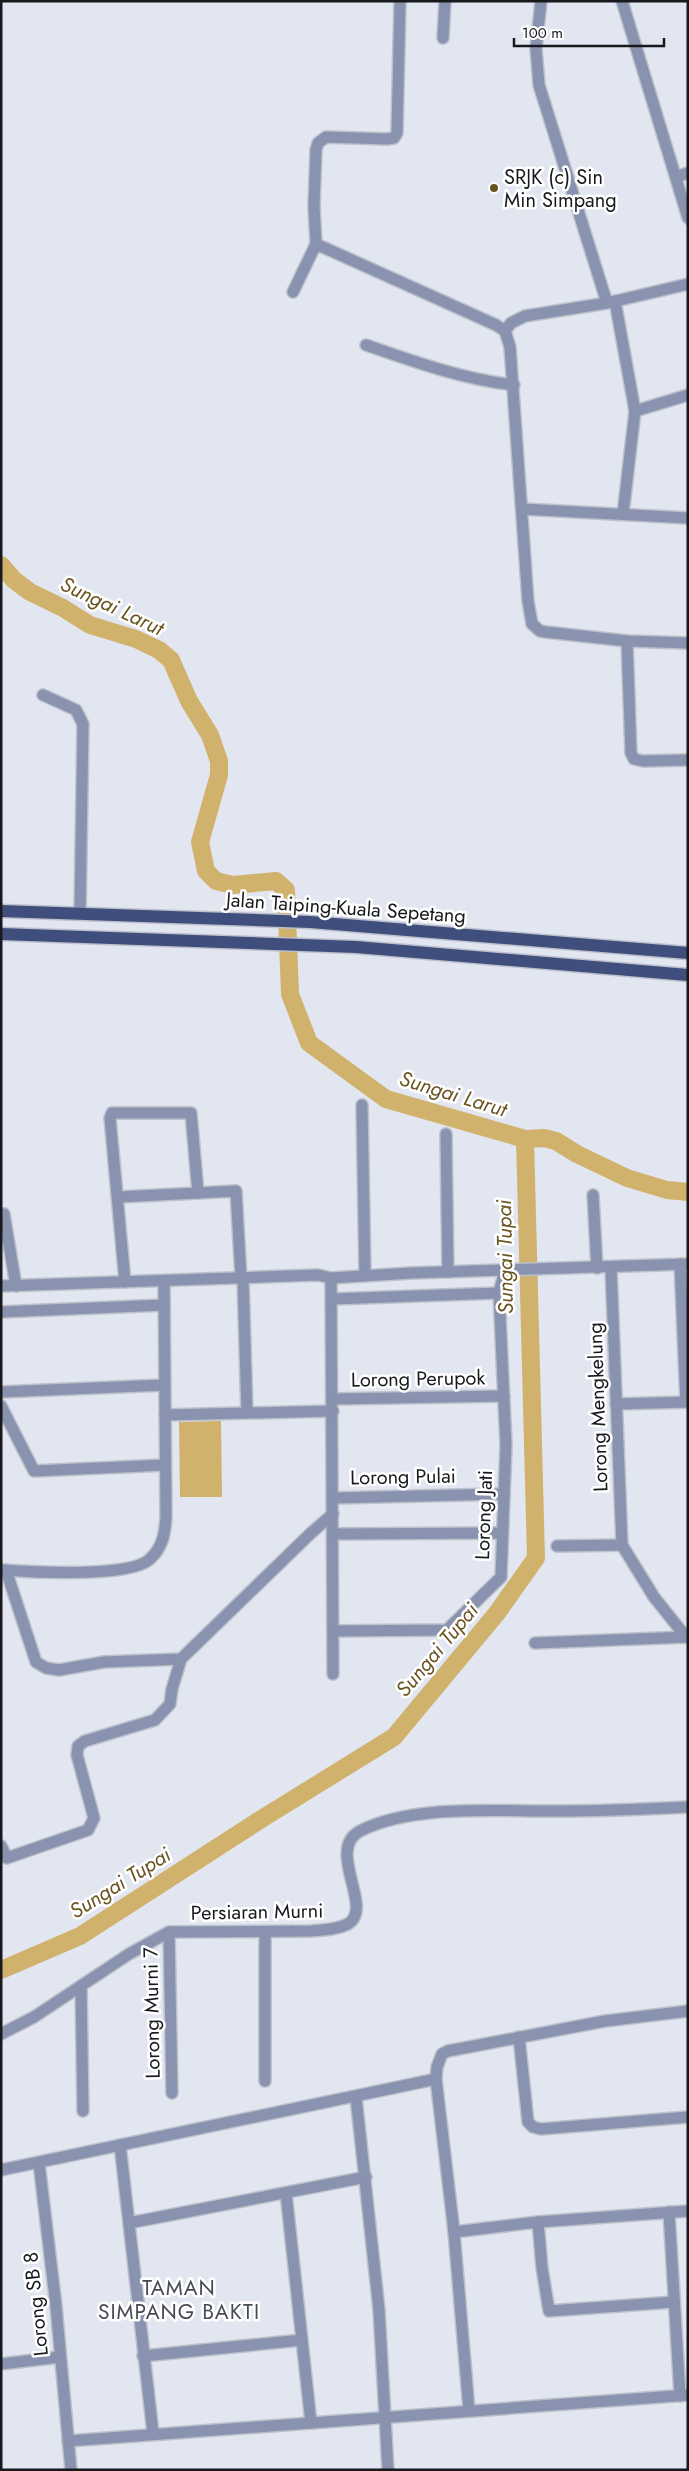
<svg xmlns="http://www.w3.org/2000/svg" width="689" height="2471" viewBox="0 0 689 2471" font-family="Jost,sans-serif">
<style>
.water{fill:#d0b26c}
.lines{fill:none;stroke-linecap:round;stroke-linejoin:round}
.river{stroke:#d0b26c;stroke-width:18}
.minor-casing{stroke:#bdc1cb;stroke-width:14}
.primary-casing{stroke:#bdc1cb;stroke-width:15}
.minor{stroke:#8993af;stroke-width:11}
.primary{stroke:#404e7e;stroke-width:12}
.poi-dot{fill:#675322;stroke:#fff;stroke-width:2}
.labels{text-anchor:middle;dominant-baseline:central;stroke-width:5;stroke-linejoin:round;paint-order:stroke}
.poi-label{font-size:20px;fill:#17191d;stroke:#fff;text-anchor:start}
.street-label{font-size:20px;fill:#17191d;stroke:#fff}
.water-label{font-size:21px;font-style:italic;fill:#6a5420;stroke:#fff}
.neighbourhood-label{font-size:21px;letter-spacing:1px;fill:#484b54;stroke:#fff}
</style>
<rect width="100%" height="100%" fill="#e2e6f1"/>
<path class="water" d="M 221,1421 L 222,1497 L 180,1497 L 179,1422 Z"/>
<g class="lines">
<g class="river">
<path d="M 1,565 L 14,580 L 30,592 L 63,608 L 90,625 L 136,639 L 159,650 L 171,660 L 189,701 L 210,735 L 219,761 L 219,775 L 200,842 L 206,871 L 216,881 L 233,885 L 276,881 L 286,890 L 290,994 L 309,1043 L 386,1099 L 525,1139 L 544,1138 L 556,1141 L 577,1154 L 627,1178 L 667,1190 L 688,1192"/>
<path d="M 1,1970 L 80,1936 L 263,1818 L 394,1737 L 497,1613 L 536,1558 L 525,1139"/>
</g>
<defs>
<g id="minor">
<path d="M 541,1 L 536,49 L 539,85 L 607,303"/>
<path d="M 622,1 L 688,218"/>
<path d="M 443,38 L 445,1"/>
<path d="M 676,177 L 688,173"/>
<path d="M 316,244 L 314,206 L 316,150 L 318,143 L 326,137 L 387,139 L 394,138 L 397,133 L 400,1"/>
<path d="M 293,292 L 316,244 L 496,325 L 505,331 L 510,347 L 528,601 L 532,624 L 540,631 L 546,632 L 627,641 L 688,643"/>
<path d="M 615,301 L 635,411 L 623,514"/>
<path d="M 505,331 L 511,323 L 525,316 L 607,303 L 688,284"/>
<path d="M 366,345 C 415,362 462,379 514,385"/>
<path d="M 635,411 L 688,395"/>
<path d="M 522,509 L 688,518"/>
<path d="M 627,641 L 631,753 L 634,759 L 643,761 L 688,760"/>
<path d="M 43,695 L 76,710 L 83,724 L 80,913"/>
<path d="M 362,1105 L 365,1275"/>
<path d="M 446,1134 L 448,1272"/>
<path d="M 593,1195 L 597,1268"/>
<path d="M 119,1197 L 236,1191 L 241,1278"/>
<path d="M 4,1214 L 16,1286"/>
<path d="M 680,1264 L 686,1402"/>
<path d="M 611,1268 L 622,1545 L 654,1597 L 686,1637"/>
<path d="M 243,1278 L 247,1413"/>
<path d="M 331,1278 L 333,1674"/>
<path d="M 125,1282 L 110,1118 L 112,1113 L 191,1113 L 198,1193"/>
<path d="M 1,1286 L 318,1275 L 331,1278 L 411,1273 L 688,1264"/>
<path d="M 332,1299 L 499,1293"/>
<path d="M 1,1312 L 164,1305"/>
<path d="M 1,1392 L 164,1385"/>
<path d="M 333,1399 L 504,1396"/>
<path d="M 616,1404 L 688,1402"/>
<path d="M 1,1406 L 34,1471 L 165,1465"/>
<path d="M 165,1415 L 333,1411"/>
<path d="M 333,1498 L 504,1494"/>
<path d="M 333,1534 L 502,1533"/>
<path d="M 557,1546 L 622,1545"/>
<path d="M 1,1570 C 31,1572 130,1578 150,1559 C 163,1547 165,1533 166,1517 L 164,1281"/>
<path d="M 6,1570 L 36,1662 L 46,1668 L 59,1670 L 104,1662 L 181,1659 L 311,1533 L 333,1514"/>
<path d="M 333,1631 L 447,1630 L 501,1577 L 506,1445 L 499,1293 L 505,1270"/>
<path d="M 535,1643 L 688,1637"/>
<path d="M 1,1846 L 7,1858 L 88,1830 L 94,1818 L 77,1755 L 78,1746 L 85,1741 L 155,1720 L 170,1704 L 172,1689 L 181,1659"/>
<path d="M 169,1932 L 172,2093"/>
<path d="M 81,1986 L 83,2111"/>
<path d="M 1,2034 L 34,2017 L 129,1954 L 169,1932 L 311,1931 C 323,1930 336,1930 348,1924 C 375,1908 325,1850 360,1831 C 415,1803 501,1812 562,1811 C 604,1811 646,1809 688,1807"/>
<path d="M 519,2037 L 528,2122 L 533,2127 L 541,2129 L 688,2117"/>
<path d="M 265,2081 L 265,1932"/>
<path d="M 356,2097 L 379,2310 L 388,2470"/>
<path d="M 120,2145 L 153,2433"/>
<path d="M 39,2163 L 56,2306 L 71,2470"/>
<path d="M 1,2170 L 436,2079"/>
<path d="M 286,2193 L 311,2423"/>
<path d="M 669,2212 L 680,2396"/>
<path d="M 538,2222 L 542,2268 L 549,2311 L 674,2302"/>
<path d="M 129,2223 L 366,2177"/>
<path d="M 454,2232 L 538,2222 L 688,2211"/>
<path d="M 143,2356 L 302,2340"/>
<path d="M 1,2364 L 60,2357"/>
<path d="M 469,2410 L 454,2232 L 436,2079 L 437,2067 L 442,2054 L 448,2051 L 605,2021 L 688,2011"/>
<path d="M 68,2441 L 688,2395"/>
</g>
<g id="primary">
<path d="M 1,911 L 310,922 L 688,953"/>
<path d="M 1,934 L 356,947 L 688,975"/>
</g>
</defs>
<use href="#minor" class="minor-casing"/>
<use href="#primary" class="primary-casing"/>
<use href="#minor" class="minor"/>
<use href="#primary" class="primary"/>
</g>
<circle class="poi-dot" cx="494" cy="188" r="5"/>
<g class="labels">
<g class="poi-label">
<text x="504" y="177">SRJK (c) Sin<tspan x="504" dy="23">Min Simpang</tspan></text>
</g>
<g class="street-label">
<text transform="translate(346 908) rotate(4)">Jalan Taiping-Kuala Sepetang</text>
<text transform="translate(418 1379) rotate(-1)">Lorong Perupok</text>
<text transform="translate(598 1407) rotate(-92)">Lorong Mengkelung</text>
<text transform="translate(403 1477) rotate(-1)">Lorong Pulai</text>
<text transform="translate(484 1515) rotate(-88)">Lorong Jati</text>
<text transform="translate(257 1912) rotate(-1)">Persiaran Murni</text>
<text transform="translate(152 2013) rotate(-91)">Lorong Murni 7</text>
<text transform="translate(36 2304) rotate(-96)">Lorong SB 8</text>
</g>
<g class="water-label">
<text transform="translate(112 606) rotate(25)">Sungai Larut</text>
<text transform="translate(453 1094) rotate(17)">Sungai Larut</text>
<text transform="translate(505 1257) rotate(-91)">Sungai Tupai</text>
<text transform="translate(437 1650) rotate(-50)">Sungai Tupai</text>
<text transform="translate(120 1883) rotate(-32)">Sungai Tupai</text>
</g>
<g class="neighbourhood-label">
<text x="179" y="2288">TAMAN<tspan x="179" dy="24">SIMPANG BAKTI</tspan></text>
</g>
</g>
<rect width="689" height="2471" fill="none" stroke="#17191d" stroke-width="5"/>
<path d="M514 38v8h150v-8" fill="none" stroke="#17191d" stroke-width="2.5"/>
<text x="522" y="38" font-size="15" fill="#17191d" stroke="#ffffff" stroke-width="4" paint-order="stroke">100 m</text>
</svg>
